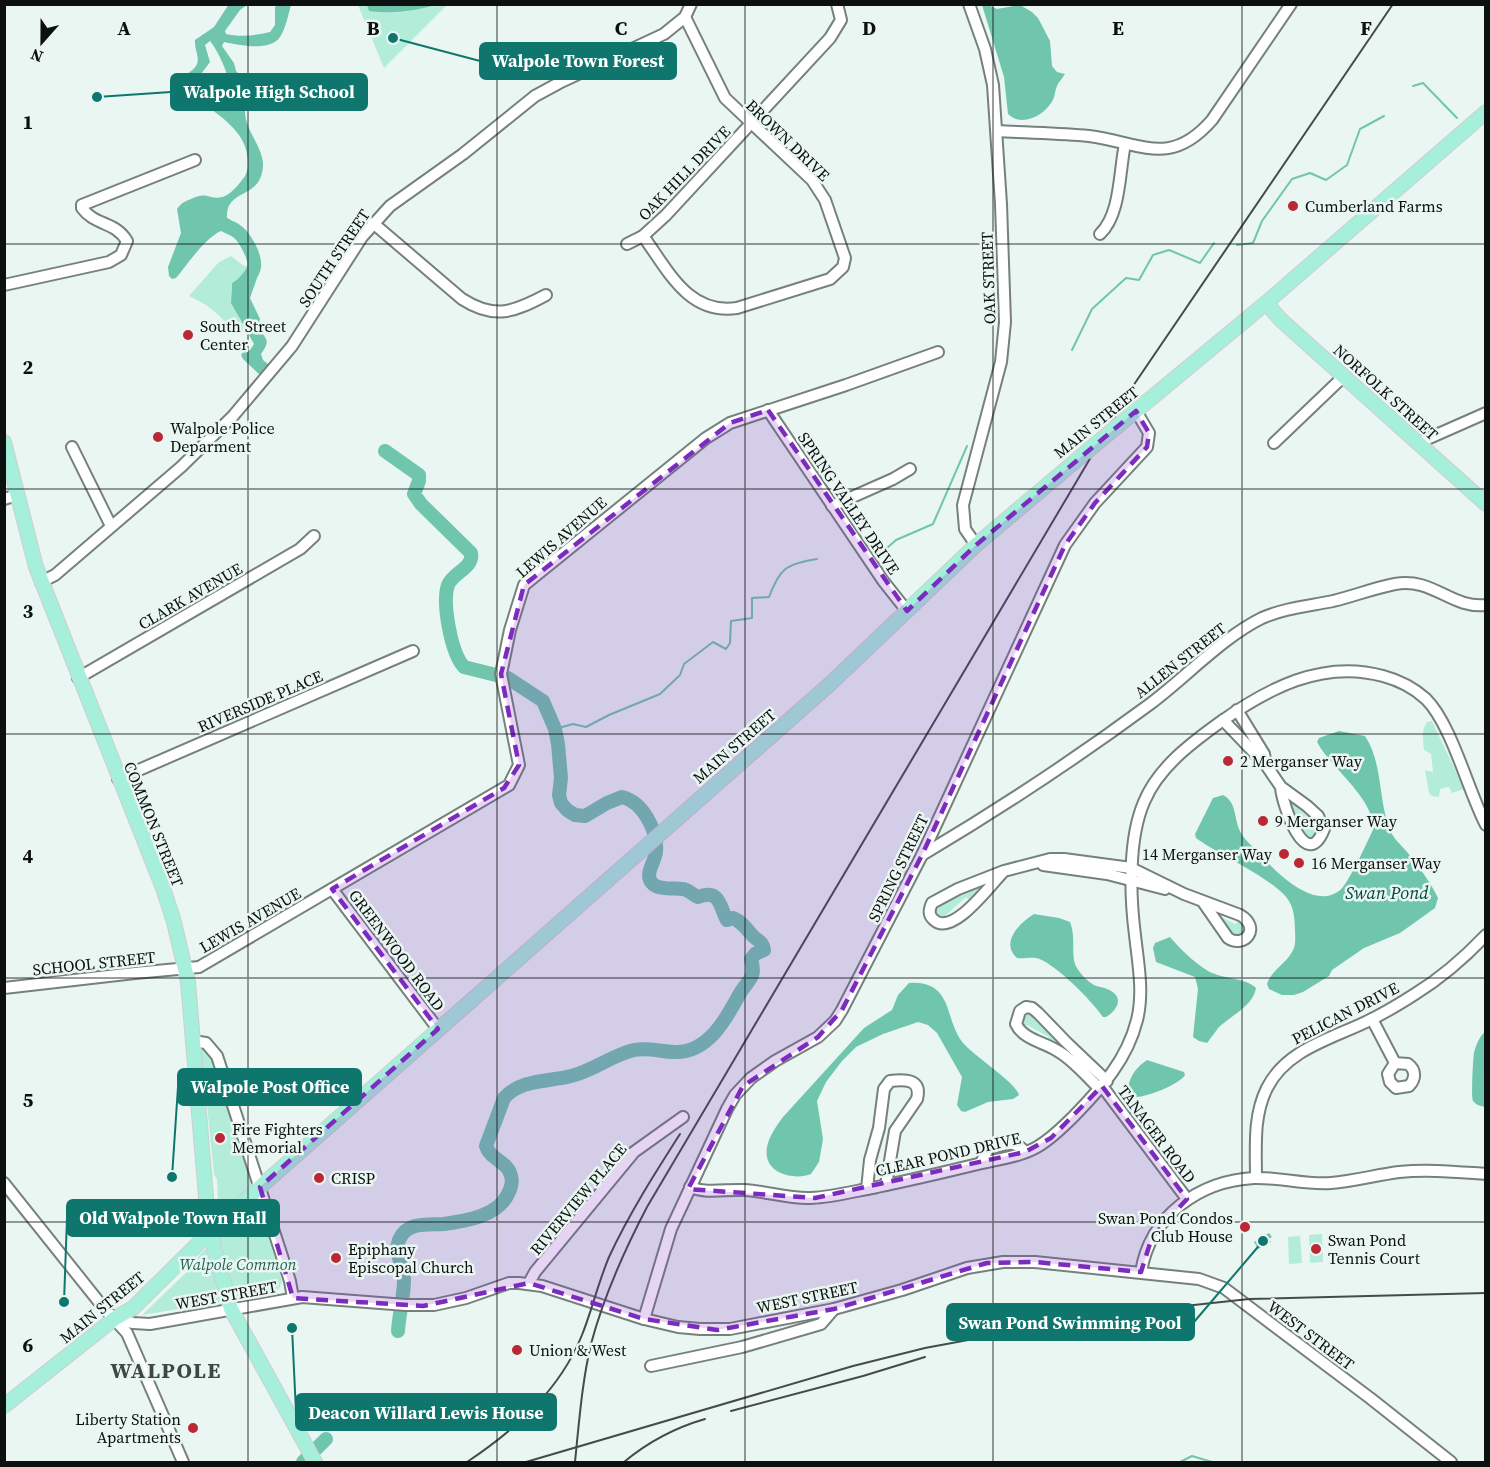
<svg xmlns="http://www.w3.org/2000/svg" width="1490" height="1467" viewBox="0 0 1490 1467" font-family="'Source Serif 4',serif">
<style>
.green{fill:#b3edd9}
.water{fill:#70c6ac;fill-rule:evenodd}
.lines{fill:none;stroke-linecap:round;stroke-linejoin:round}
.stream{stroke:#70c6ac;stroke-width:2}
.river{stroke:#70c6ac;stroke-width:14}
.minor-casing{stroke:#76817d;stroke-width:14}
.major-casing{stroke:#cecfcf;stroke-width:16}
.minor{stroke:#fff;stroke-width:10}
.major{stroke:#a6efda;stroke-width:14}
.rail{stroke:#454b49;stroke-width:2}
.major-bridge-casing{stroke:#cecfcf;stroke-width:16;stroke-linecap:butt}
.major-bridge{stroke:#a6efda;stroke-width:14}
.marked{fill:#7b2cbf;fill-opacity:0.2;stroke:#7b2cbf;stroke-width:4.5;stroke-dasharray:12 8;stroke-linejoin:round}
.grid{fill:none;stroke:#0c100e;stroke-width:1.5;stroke-opacity:0.55}
.poi-dot{fill:#b92834;stroke:#eaf6f2;stroke-width:2}
.labels{text-anchor:middle;dominant-baseline:central;stroke-width:5;stroke-linejoin:round;paint-order:stroke}
.street-label{font-size:16px;fill:#0c100e;stroke:#eaf6f2}
.poi-label{font-size:16px;fill:#0c100e;stroke:#eaf6f2;text-anchor:start}
.park-label{font-size:16px;font-style:italic;fill:#216452;stroke:#eaf6f2}
.water-label{font-size:18px;font-style:italic;fill:#004c3b;stroke:#eaf6f2}
.district-label{font-size:22px;font-weight:bold;letter-spacing:1.5px;fill:#3d4743;stroke:#eaf6f2}
.grid-label{font-size:20px;text-anchor:middle;font-weight:bold;fill:#0c100e;stroke:#eaf6f2;stroke-width:5;stroke-linejoin:round;paint-order:stroke}
.leader{fill:none;stroke:#0f766e;stroke-width:2}
.callout-dot{fill:#0f766e;stroke:#eaf6f2;stroke-width:2}
.callout{fill:#0f766e;stroke:#0f766e;stroke-width:2}
.callout-label{font-size:18px;text-anchor:middle;font-weight:bold;fill:#fff}
</style>
<rect width="100%" height="100%" fill="#eaf6f2"/>
<g class="green">
<path d="M 358,5 L 447,5 L 384,68 Z"/>
<path d="M 231,256 L 244,266 L 254,268 L 232,283 C 228,305 238,313 246,332 C 230,329 223,318 210,308 C 204,303 196,300 189,296 L 219,262 Z"/>
<path d="M 1432,721 L 1464,789 L 1452,793 L 1449,787 L 1440,789 L 1439,797 L 1432,796 L 1429,793 L 1425,770 L 1433,772 L 1431,754 L 1424,750 C 1423,741 1421,730 1427,722 Z"/>
<path d="M 1285,792 L 1296,799 L 1291,802 L 1312,821 L 1317,820 L 1320,824 L 1318,835 L 1307,840 L 1299,833 Z"/>
<path d="M 983,884 L 984,887 L 972,902 L 966,897 L 946,915 L 945,921 L 933,916 L 936,905 L 966,889 Z"/>
<path d="M 1212,913 L 1235,924 L 1241,920 L 1247,926 L 1244,936 L 1232,939 Z"/>
<path d="M 1028,1014 L 1032,1014 L 1059,1041 L 1056,1045 L 1044,1042 L 1049,1037 L 1027,1025 L 1019,1029 L 1021,1017 Z"/>
<path d="M 202,1047 L 206,1047 L 209,1051 L 282,1281 L 279,1289 L 216,1303 L 142,1315 L 193,1266 L 200,1254 L 219,1237 L 217,1179 L 214,1175 L 204,1075 L 201,1073 L 200,1049 Z"/>
<path d="M 1322,1234 L 1323,1262 L 1310,1263 L 1309,1235 Z"/>
<path d="M 1300,1236 L 1302,1263 L 1289,1264 L 1288,1237 Z"/>
</g>
<g class="water">
<path d="M 229,4 L 247,5 L 240,10 L 225,31 L 226,34 C 240,37 255,36 270,32 L 275,25 L 275,7 L 278,5 L 291,5 C 288,15 286,28 280,37 C 270,52 239,45 224,42 L 222,46 L 234,63 L 236,71 L 242,77 L 251,78 L 257,81 L 258,89 C 255,92 250,96 248,99 C 236,123 264,144 263,166 C 261,201 225,187 227,219 L 235,227 L 231,231 L 226,229 C 207,234 188,264 176,278 L 172,279 L 169,276 L 168,267 L 181,233 L 177,209 C 182,202 184,202 191,199 C 208,191 208,200 222,197 C 230,196 240,183 245,176 C 249,168 248,162 247,154 C 244,132 220,115 203,104 C 195,100 184,96 182,87 C 178,75 190,75 196,66 C 201,58 194,50 195,40 L 214,27 ZM 210,41 C 222,56 237,93 230,111 L 218,103 L 196,96 L 187,86 L 188,82 L 201,74 L 210,62 L 205,45 Z"/>
<path d="M 367,5 L 435,5 C 415,11 391,14 369,11 Z"/>
<path d="M 982,5 L 988,5 L 997,9 L 1020,5 L 1032,12 L 1038,18 L 1050,41 L 1052,66 L 1057,72 L 1065,74 C 1063,78 1059,81 1057,86 C 1055,90 1055,95 1053,100 C 1045,115 1022,128 1008,114 L 1004,77 Z"/>
<path d="M 254,268 L 257,278 L 250,298 L 260,319 L 258,327 C 265,339 272,339 261,354 L 263,360 L 269,365 L 261,376 L 243,359 L 241,355 L 244,351 L 250,350 L 254,344 L 231,303 L 232,283 Z"/>
<path d="M 1339,731 L 1365,736 C 1383,763 1378,800 1390,830 C 1393,838 1401,845 1407,852 C 1419,867 1430,881 1438,898 L 1435,908 L 1400,933 L 1364,948 L 1332,970 L 1329,976 L 1303,992 L 1294,995 L 1282,995 L 1269,989 L 1267,984 C 1272,969 1288,963 1294,948 C 1296,942 1295,936 1295,930 C 1295,922 1294,910 1290,903 C 1281,882 1217,854 1196,838 L 1195,834 L 1213,798 L 1223,795 C 1237,802 1234,819 1240,831 C 1243,838 1250,844 1255,849 C 1272,868 1312,911 1339,891 C 1348,885 1367,842 1373,830 C 1376,800 1330,767 1317,742 L 1319,738 Z"/>
<path d="M 1034,914 L 1059,918 L 1070,922 C 1076,937 1071,951 1075,964 C 1078,972 1087,981 1094,985 C 1098,987 1103,987 1107,989 C 1125,996 1118,1010 1106,1017 L 1103,1017 C 1093,1002 1053,961 1036,958 C 1030,957 1024,959 1017,958 C 1000,943 1019,923 1034,914 Z"/>
<path d="M 1170,937 C 1180,949 1195,963 1208,971 C 1222,979 1247,978 1256,988 C 1253,1006 1232,1015 1219,1027 C 1215,1032 1211,1038 1207,1043 L 1199,1041 L 1193,1037 L 1198,989 L 1195,977 L 1156,962 L 1153,948 L 1155,943 Z"/>
<path d="M 909,983 C 956,980 943,1023 965,1045 C 977,1058 1015,1082 1019,1095 L 1013,1099 L 988,1102 L 965,1112 L 961,1111 L 957,1105 L 962,1077 L 937,1033 L 928,1025 L 918,1022 L 883,1034 L 856,1047 L 842,1061 L 826,1082 L 817,1101 L 823,1139 L 819,1162 L 811,1174 C 797,1180 770,1175 767,1157 C 764,1143 775,1128 783,1117 L 864,1028 L 892,1010 L 898,995 Z"/>
<path d="M 1485,1032 L 1485,1107 C 1481,1106 1476,1105 1473,1101 C 1471,1097 1473,1058 1474,1053 C 1476,1045 1479,1037 1485,1032 Z"/>
<path d="M 1147,1060 L 1184,1072 L 1185,1075 C 1180,1084 1147,1097 1136,1097 L 1128,1087 C 1131,1074 1137,1067 1147,1060 Z"/>
<path d="M 1269,1233 L 1272,1237 L 1269,1239 L 1271,1242 L 1258,1249 L 1254,1242 Z"/>
</g>
<g class="lines">
<g class="stream">
<path d="M 1413,86 L 1423,83 L 1457,118"/>
<path d="M 1237,245 L 1253,243 L 1262,221 L 1292,179 L 1310,173 L 1326,180 L 1347,165 L 1360,129 L 1384,116"/>
<path d="M 1072,350 L 1092,309 L 1126,278 L 1139,280 L 1153,255 L 1169,250 L 1200,263 L 1214,243"/>
<path d="M 878,556 L 896,540 L 933,524 L 967,446"/>
<path d="M 555,729 L 573,724 L 586,727 L 609,715 L 660,694 L 680,675 L 684,664 L 713,642 L 726,649 L 730,643 L 731,621 L 752,618 L 752,598 L 769,597 C 780,568 786,564 817,559"/>
<path d="M 1180,1462 L 1192,1456 L 1212,1462"/>
</g>
<g class="river">
<path d="M 219,219 C 224,227 228,226 235,230 C 244,235 256,257 254,267 C 253,274 247,279 244,283"/>
<path d="M 385,451 L 419,475 L 419,481 L 414,494 L 421,504 L 471,553 C 474,568 453,572 448,585 C 442,603 451,653 464,667 L 508,678 L 543,701 L 555,729 L 558,744 L 561,778 L 559,795 L 561,803 L 567,810 L 575,815 L 585,816 L 607,803 L 622,797 C 643,802 658,831 656,852 C 655,862 644,874 652,883 C 657,890 674,888 682,889 C 689,889 692,895 698,897 C 721,888 720,909 727,920 L 733,918 C 742,922 746,928 752,935 C 757,941 763,941 764,950 L 755,954 L 751,959 C 757,979 748,979 739,995 C 726,1019 708,1053 675,1052 C 661,1052 649,1047 634,1050 C 612,1055 593,1071 571,1076 C 548,1082 521,1079 504,1098 L 486,1146 C 490,1160 508,1161 511,1176 C 513,1182 511,1188 508,1194 C 498,1216 466,1221 444,1224 C 428,1225 407,1221 399,1240 C 394,1253 404,1267 404,1280 C 404,1297 399,1314 398,1331"/>
<path d="M 303,1462 L 326,1439"/>
</g>
<defs>
<g id="minor">
<path d="M 969,4 L 985,49 L 993,85 L 1001,204 L 1005,322 L 1001,362 L 963,505 L 965,529 L 976,545"/>
<path d="M 997,131 C 1028,133 1059,133 1089,136 C 1142,143 1170,168 1212,120 L 1291,4"/>
<path d="M 373,223 L 462,299 C 495,320 514,312 546,295"/>
<path d="M 1100,234 C 1121,214 1119,172 1125,144"/>
<path d="M 643,236 C 668,270 688,315 737,308 L 830,279 L 843,267 L 845,258 L 825,200 L 812,180 L 725,98 L 685,17"/>
<path d="M 627,244 L 643,236 L 666,215 L 830,38 L 841,20 L 837,4"/>
<path d="M 4,285 L 109,262 L 121,255 L 127,241 C 115,221 95,226 82,208 L 82,205 L 195,160"/>
<path d="M 768,410 L 884,582 L 907,611"/>
<path d="M 1274,443 L 1343,377"/>
<path d="M 1418,443 L 1486,413"/>
<path d="M 72,447 L 111,526"/>
<path d="M 4,499 L 17,495"/>
<path d="M 832,506 L 893,479 L 910,469"/>
<path d="M 41,582 L 55,575 L 181,467 L 233,416 L 292,346 L 362,237 L 390,206 L 463,154 L 535,96 L 559,83 L 664,34 L 685,17 L 691,4"/>
<path d="M 78,678 L 300,549 L 314,536"/>
<path d="M 1237,710 L 1264,754 L 1266,764"/>
<path d="M 1223,720 L 1266,765 L 1281,787 L 1307,806 L 1318,816 L 1324,829 C 1306,875 1282,804 1281,787"/>
<path d="M 118,779 L 413,651"/>
<path d="M 922,855 C 1001,808 1077,758 1150,704 C 1185,678 1223,637 1262,618 C 1285,608 1309,606 1333,601 C 1354,596 1374,588 1395,584 C 1433,577 1451,609 1486,605"/>
<path d="M 1043,865 L 1107,874 L 1165,889"/>
<path d="M 1004,871 C 991,884 953,937 934,920 C 928,915 929,910 932,903 L 958,889 L 1004,871 L 1050,859 L 1064,859 L 1131,868 L 1184,894 L 1240,915 C 1262,928 1244,949 1228,938 L 1203,902"/>
<path d="M 332,889 L 438,1029"/>
<path d="M 4,988 L 135,973 L 199,967 L 509,785 L 519,765 L 501,674 L 510,630 L 524,585 L 706,438 L 730,423 L 846,385 L 938,352"/>
<path d="M 1372,1019 L 1395,1063 L 1388,1074 L 1390,1082 L 1396,1088 L 1409,1086 C 1416,1079 1416,1070 1408,1064 L 1395,1063"/>
<path d="M 193,1041 L 206,1043 L 217,1056 L 290,1281 L 293,1298"/>
<path d="M 1102,1086 L 1187,1199"/>
<path d="M 1100,1089 C 1086,1076 1073,1059 1056,1050 C 1043,1042 1023,1039 1016,1024 L 1020,1011 L 1026,1007 L 1032,1008 L 1038,1013 L 1066,1042 L 1107,1081"/>
<path d="M 981,1163 L 988,1149 C 1004,1145 1014,1138 1025,1152"/>
<path d="M 1256,1178 C 1256,1147 1253,1116 1267,1088 C 1287,1048 1335,1038 1372,1019 C 1386,1012 1401,1003 1415,994 C 1441,978 1465,957 1486,935"/>
<path d="M 4,1183 L 103,1307 L 127,1333 L 183,1462"/>
<path d="M 690,1187 C 707,1194 726,1189 744,1190 C 766,1191 788,1199 811,1198 C 833,1197 855,1191 877,1187 C 911,1180 945,1172 978,1164 C 997,1159 1020,1157 1037,1147 C 1051,1139 1063,1127 1074,1116 C 1102,1087 1127,1060 1137,1020 C 1144,992 1138,963 1135,935 C 1130,896 1128,839 1144,802 C 1158,768 1190,744 1219,723 C 1267,689 1322,659 1383,676 C 1398,680 1414,688 1426,699 C 1452,725 1468,791 1486,825"/>
<path d="M 867,1189 L 870,1160 L 879,1128 L 884,1089 L 890,1081 C 905,1079 922,1079 917,1099 L 895,1131 L 886,1185"/>
<path d="M 1141,1272 C 1150,1216 1199,1181 1254,1178 C 1280,1177 1305,1185 1331,1183 C 1354,1181 1376,1175 1399,1172 C 1428,1169 1457,1172 1486,1174"/>
<path d="M 529,1283 L 535,1272 L 634,1152 L 683,1117"/>
<path d="M 114,1319 L 133,1323 L 150,1324 L 302,1297 L 406,1305 L 434,1305 L 466,1298 L 509,1283 L 519,1283 L 542,1286 L 644,1319 L 678,1327 L 700,1329 L 730,1329 L 834,1309 L 902,1290 L 967,1268 L 1003,1262 L 1035,1262 L 1199,1279 L 1224,1288 L 1370,1398 L 1451,1462"/>
<path d="M 644,1319 L 671,1229 L 727,1109 L 735,1095 L 751,1078 L 775,1061 L 818,1037 L 835,1021 L 842,1010 L 922,855 L 1065,545 L 1095,503 L 1147,447 L 1149,433 L 1136,411"/>
<path d="M 651,1366 L 742,1347 L 821,1324 L 834,1309"/>
</g>
<g id="major">
<path d="M 1266,303 L 1281,320 L 1486,504"/>
<path d="M 1120,424 L 1266,303 L 1486,112"/>
<path d="M 4,442 L 36,567 L 163,888 L 174,922 L 188,982 L 208,1220 L 213,1244 L 231,1309 L 315,1462"/>
<path d="M 4,1406 L 114,1319 L 133,1308 L 217,1225 L 830,684 L 976,545 L 1085,453"/>
</g>
</defs>
<use href="#minor" class="minor-casing"/>
<use href="#major" class="major-casing"/>
<use href="#minor" class="minor"/>
<use href="#major" class="major"/>
<g class="rail">
<path d="M 731,1411 L 863,1376 L 925,1357"/>
<path d="M 467,1462 C 515,1430 560,1390 582,1335 C 592,1310 598,1283 609,1257 C 629,1214 655,1173 680,1134"/>
<path d="M 526,1462 L 853,1366 L 925,1348 L 1055,1324 L 1148,1310 L 1249,1299 L 1486,1293"/>
<path d="M 575,1462 C 579,1423 582,1382 591,1344 C 604,1295 624,1251 647,1207 L 1133,386 L 1393,4"/>
<path d="M 624,1462 C 648,1442 674,1428 705,1419"/>
</g>
<defs>
<path id="major-bridge" d="M 1085,453 L 1120,424"/>
</defs>
<use href="#major-bridge" class="major-bridge-casing"/>
<use href="#major-bridge" class="major-bridge"/>
</g>
<path class="marked" d="M 768,410 L 907,611 L 976,545 L 1136,411 L 1149,433 L 1147,447 L 1095,503 L 1065,545 L 922,855 L 842,1010 L 818,1037 L 743,1086 L 688,1189 L 815,1198 L 1025,1152 L 1051,1138 L 1102,1086 L 1187,1199 L 1152,1237 L 1141,1272 L 1035,1262 L 987,1263 L 834,1309 L 717,1330 L 644,1319 L 529,1283 L 423,1306 L 293,1298 L 260,1187 L 438,1029 L 332,889 L 504,788 L 519,765 L 501,674 L 524,585 L 730,423 Z"/>
<path class="grid" d="M 248,4 L 248,1462M 497,4 L 497,1462M 745,4 L 745,1462M 993,4 L 993,1462M 1242,4 L 1242,1462M 4,244 L 1486,244M 4,489 L 1486,489M 4,734 L 1486,734M 4,978 L 1486,978M 4,1222 L 1486,1222"/>
<g class="poi-dot">
<circle cx="1293" cy="206" r="6"/>
<circle cx="188" cy="335" r="6"/>
<circle cx="158" cy="437" r="6"/>
<circle cx="1228" cy="761" r="6"/>
<circle cx="1263" cy="821" r="6"/>
<circle cx="1284" cy="854" r="6"/>
<circle cx="1299" cy="863" r="6"/>
<circle cx="220" cy="1138" r="6"/>
<circle cx="319" cy="1178" r="6"/>
<circle cx="1245" cy="1227" r="6"/>
<circle cx="1316" cy="1249" r="6"/>
<circle cx="336" cy="1258" r="6"/>
<circle cx="517" cy="1350" r="6"/>
<circle cx="193" cy="1428" r="6"/>
</g>
<g class="labels">
<g class="street-label">
<text transform="translate(788 140) rotate(44)">BROWN DRIVE</text>
<text transform="translate(684 173) rotate(-46)">OAK HILL DRIVE</text>
<text transform="translate(334 258) rotate(-56)">SOUTH STREET</text>
<text transform="translate(988 278) rotate(-92)">OAK STREET</text>
<text transform="translate(1386 392) rotate(42)">NORFOLK STREET</text>
<text transform="translate(1096 422) rotate(-39)">MAIN STREET</text>
<text transform="translate(849 503) rotate(56)">SPRING VALLEY DRIVE</text>
<text transform="translate(561 537) rotate(-41)">LEWIS AVENUE</text>
<text transform="translate(190 596) rotate(-30)">CLARK AVENUE</text>
<text transform="translate(1180 660) rotate(-38)">ALLEN STREET</text>
<text transform="translate(260 701) rotate(-23)">RIVERSIDE PLACE</text>
<text transform="translate(734 746) rotate(-41)">MAIN STREET</text>
<text transform="translate(154 824) rotate(68)">COMMON STREET</text>
<text transform="translate(898 868) rotate(-64)">SPRING STREET</text>
<text transform="translate(250 920) rotate(-30)">LEWIS AVENUE</text>
<text transform="translate(397 950) rotate(53)">GREENWOOD ROAD</text>
<text transform="translate(94 963) rotate(-6)">SCHOOL STREET</text>
<text transform="translate(1345 1013) rotate(-27)">PELICAN DRIVE</text>
<text transform="translate(1157 1134) rotate(53)">TANAGER ROAD</text>
<text transform="translate(948 1154) rotate(-13)">CLEAR POND DRIVE</text>
<text transform="translate(578 1199) rotate(-50)">RIVERVIEW PLACE</text>
<text transform="translate(226 1295) rotate(-10)">WEST STREET</text>
<text transform="translate(807 1297) rotate(-12)">WEST STREET</text>
<text transform="translate(102 1307) rotate(-39)">MAIN STREET</text>
<text transform="translate(1311 1335) rotate(37)">WEST STREET</text>
</g>
<g class="poi-label">
<text x="1305" y="206">Cumberland Farms</text>
<text x="200" y="326">South Street<tspan x="200" dy="18">Center</tspan></text>
<text x="170" y="428">Walpole Police<tspan x="170" dy="18">Deparment</tspan></text>
<text x="1240" y="761">2 Merganser Way</text>
<text x="1275" y="821">9 Merganser Way</text>
<text x="1272" y="854" text-anchor="end">14 Merganser Way</text>
<text x="1311" y="863">16 Merganser Way</text>
<text x="232" y="1129">Fire Fighters<tspan x="232" dy="18">Memorial</tspan></text>
<text x="331" y="1178">CRISP</text>
<text x="1233" y="1218" text-anchor="end">Swan Pond Condos<tspan x="1233" dy="18">Club House</tspan></text>
<text x="1328" y="1240">Swan Pond<tspan x="1328" dy="18">Tennis Court</tspan></text>
<text x="348" y="1249">Epiphany<tspan x="348" dy="18">Episcopal Church</tspan></text>
<text x="529" y="1350">Union &amp; West</text>
<text x="181" y="1419" text-anchor="end">Liberty Station<tspan x="181" dy="18">Apartments</tspan></text>
</g>
<g class="park-label">
<text x="238" y="1264">Walpole Common</text>
</g>
<g class="water-label">
<text x="1387" y="892">Swan Pond</text>
</g>
<g class="district-label">
<text x="166" y="1370">WALPOLE</text>
</g>
</g>
<g class="grid-label">
<text x="124" y="35">A</text>
<text x="373" y="35">B</text>
<text x="621" y="35">C</text>
<text x="869" y="35">D</text>
<text x="1118" y="35">E</text>
<text x="1366" y="35">F</text>
<text x="28" y="129">1</text>
<text x="28" y="374">2</text>
<text x="28" y="618">3</text>
<text x="28" y="863">4</text>
<text x="28" y="1107">5</text>
<text x="28" y="1352">6</text>
</g>
<path class="leader" d="M393 38L480 61M97 97L171 92M172 1177L178 1087M64 1302L67 1218M1263 1241L1194 1322M292 1328L296 1412"/>
<g class="callout-dot">
<circle cx="393" cy="38" r="6"/>
<circle cx="97" cy="97" r="6"/>
<circle cx="172" cy="1177" r="6"/>
<circle cx="64" cy="1302" r="6"/>
<circle cx="1263" cy="1241" r="6"/>
<circle cx="292" cy="1328" r="6"/>
</g>
<g class="callout">
<rect x="480" y="43" width="196" height="36" rx="6"/>
<rect x="171" y="74" width="196" height="36" rx="6"/>
<rect x="178" y="1069" width="183" height="36" rx="6"/>
<rect x="67" y="1200" width="212" height="36" rx="6"/>
<rect x="947" y="1304" width="247" height="36" rx="6"/>
<rect x="296" y="1394" width="260" height="36" rx="6"/>
</g>
<g class="callout-label">
<text x="578" y="67">Walpole Town Forest</text>
<text x="269" y="98">Walpole High School</text>
<text x="270" y="1093">Walpole Post Office</text>
<text x="173" y="1224">Old Walpole Town Hall</text>
<text x="1070" y="1329">Swan Pond Swimming Pool</text>
<text x="426" y="1419">Deacon Willard Lewis House</text>
</g>
<rect width="1490" height="1467" fill="none" stroke="#0c100e" stroke-width="12"/>
<g transform="translate(42 42) rotate(201)" stroke="#eaf6f2" stroke-width="4.5" paint-order="stroke">
<path d="M0-4.5L10 22L0 15L-10 22Z" fill="#0c100e"/>
<text y="-9" font-size="16" font-weight="bold" text-anchor="middle" fill="#0c100e">N</text>
</g>
</svg>
